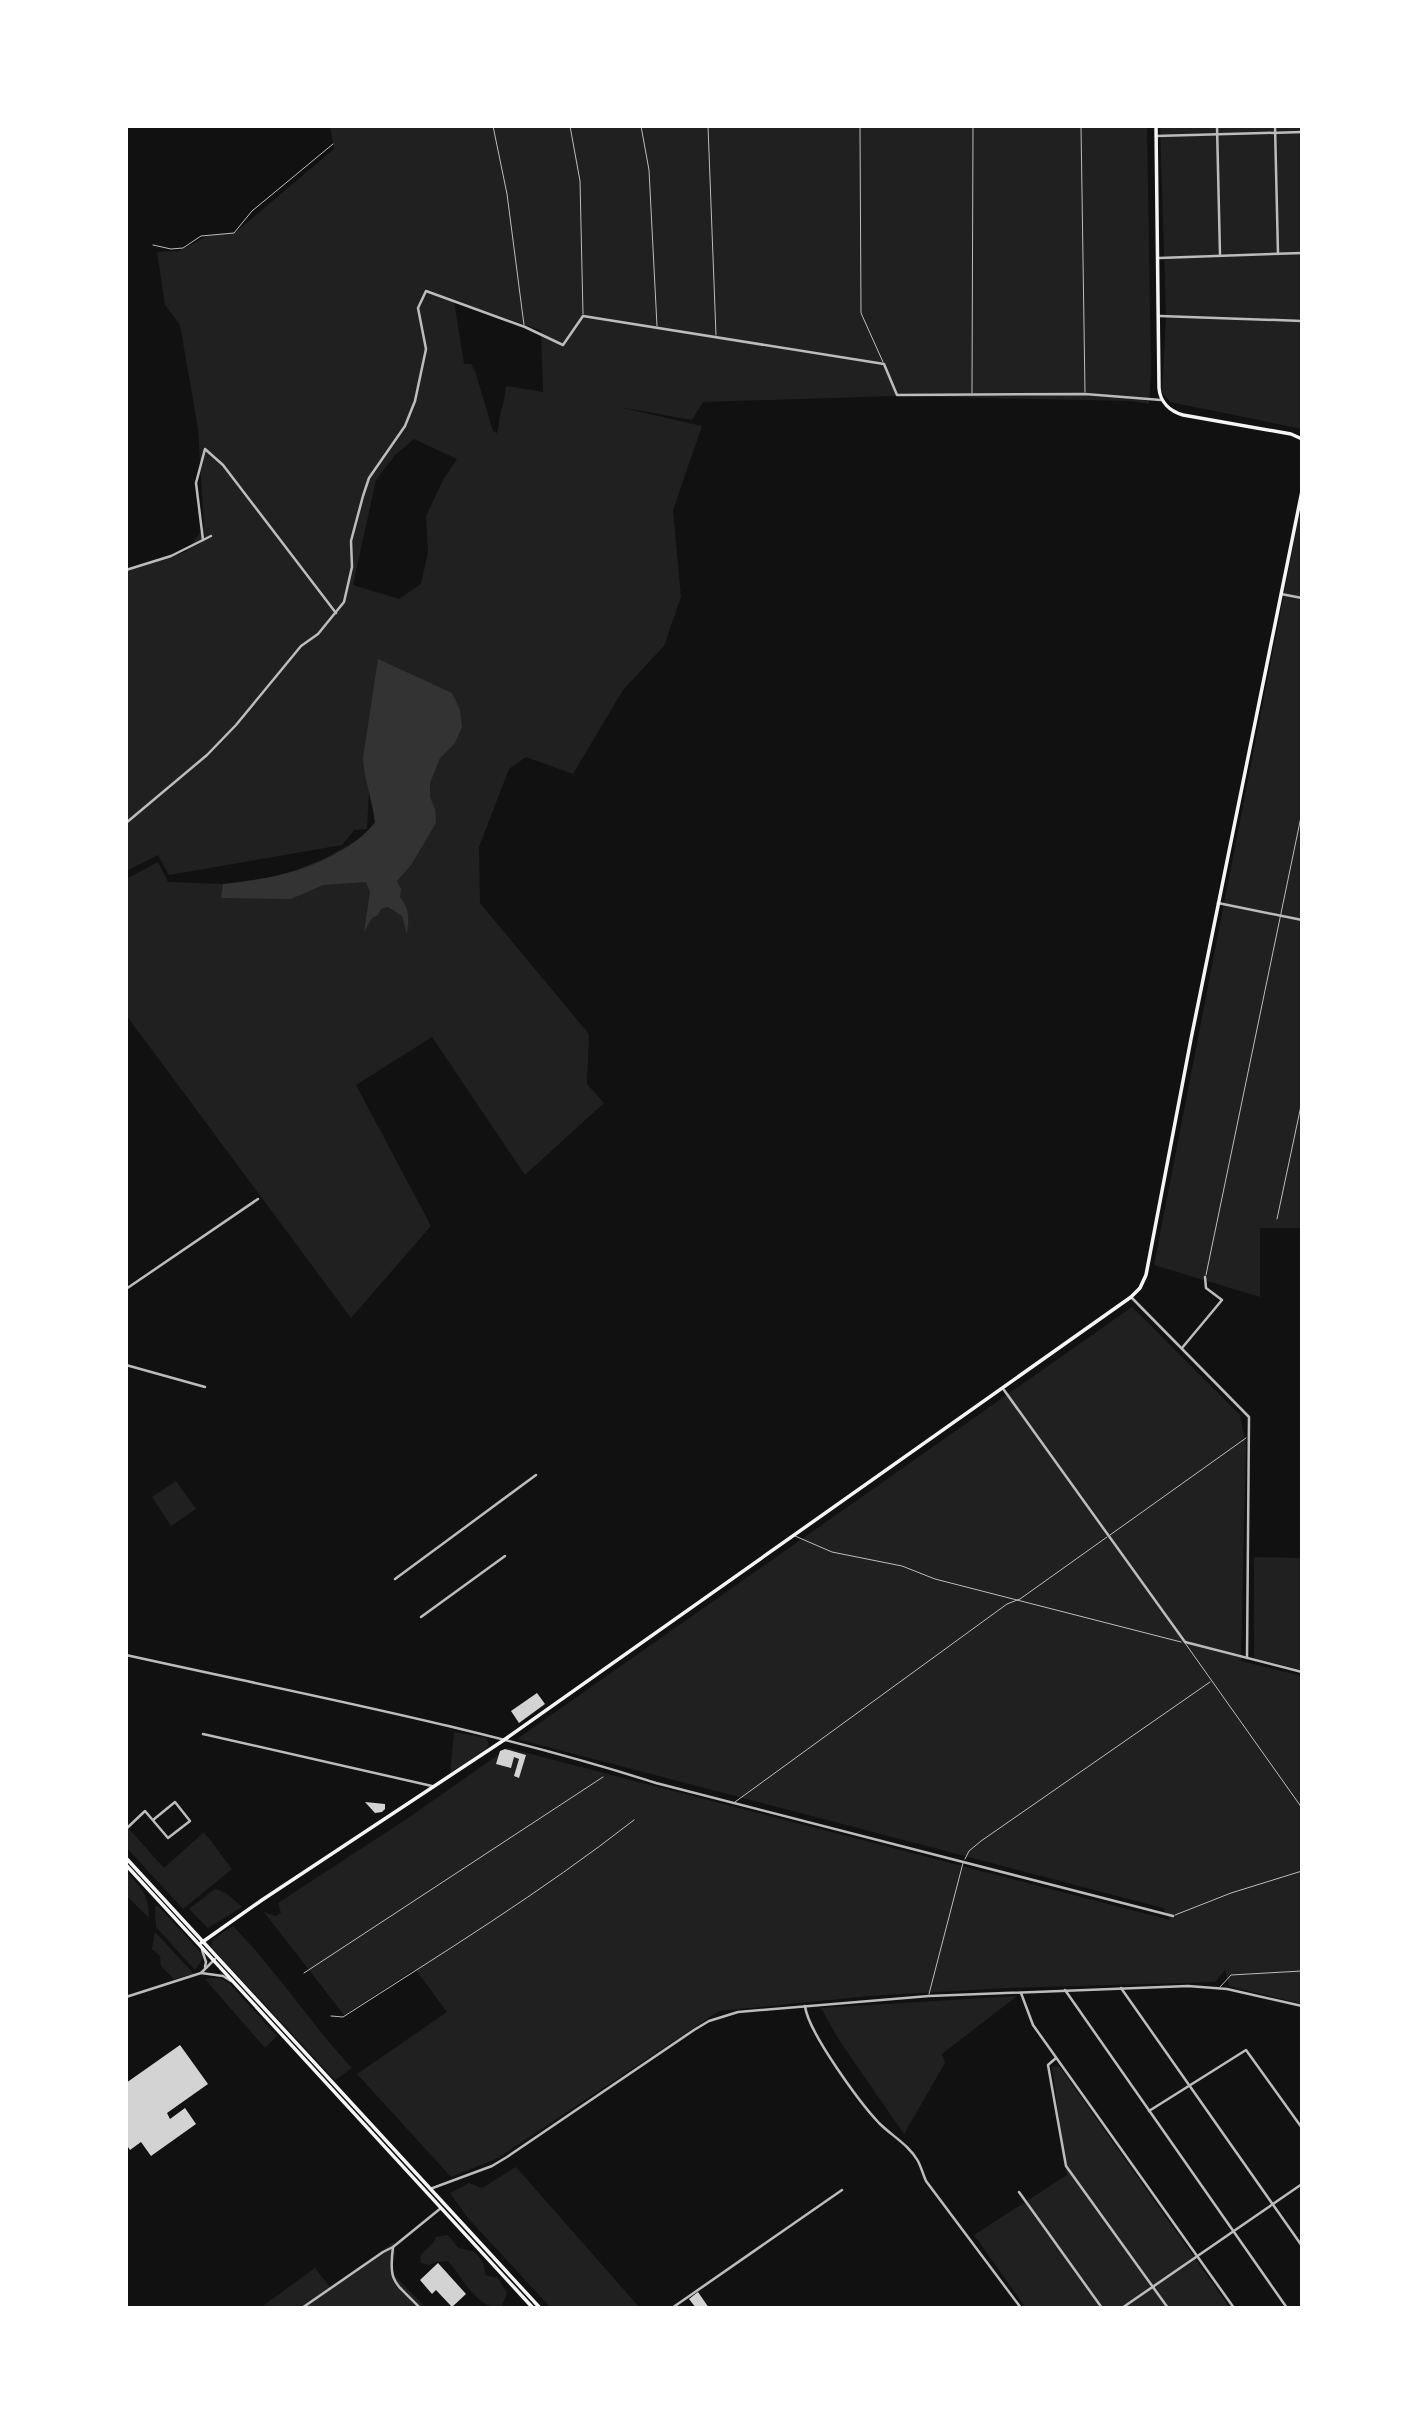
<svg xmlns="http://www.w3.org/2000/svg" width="1428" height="2434" viewBox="0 0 1428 2434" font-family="Mulish,sans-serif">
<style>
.green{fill:#202020;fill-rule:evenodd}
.water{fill:#333}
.building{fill:#d3d3d3}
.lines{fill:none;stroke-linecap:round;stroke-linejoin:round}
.service{stroke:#bcbcbc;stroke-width:1}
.minor{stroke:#bcbcbc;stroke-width:2.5}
.tertiary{stroke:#bcbcbc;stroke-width:2.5}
.secondary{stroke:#f5f5f5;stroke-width:3.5}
.primary{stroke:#f5f5f5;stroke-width:3.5}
</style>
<rect width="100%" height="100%" fill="#111"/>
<g class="green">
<path d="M 330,126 L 1147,126 L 1151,370 L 1149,404 L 1130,401 L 894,396 L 703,402 L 692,420 L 619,407 L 702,426 L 673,510 L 681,597 L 664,646 L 623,690 L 573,774 L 526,757 L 509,769 L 479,847 L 480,903 L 589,1034 L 587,1084 L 604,1103 L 525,1175 L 432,1037 L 356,1085 L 431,1226 L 351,1318 L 126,1015 L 126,879 L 158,862 L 168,882 L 223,884 L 282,876 L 323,859 L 360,839 L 375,822 L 369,792 L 367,829 L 354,830 L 342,845 L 169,875 L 158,855 L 126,871 L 126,570 L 186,552 L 204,527 L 198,429 L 180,325 L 165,305 L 157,252 L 179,251 L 207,236 L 236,232 L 334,149 ZM 454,301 L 541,330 L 543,392 L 506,386 C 505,397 503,405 500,415 C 498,421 500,426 497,433 L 493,431 L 475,371 L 471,364 L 464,364 ZM 414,439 L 457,459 L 443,480 L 426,516 L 428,552 L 421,584 L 399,599 L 353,585 L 376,480 L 395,455 Z"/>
<path d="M 1160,126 L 1302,126 L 1302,429 L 1170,402 L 1162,392 L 1166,318 Z"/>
<path d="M 1302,501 L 1302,1228 L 1260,1228 L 1260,1297 L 1154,1265 Z"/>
<path d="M 1132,1307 L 1240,1415 L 1246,1445 L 1241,1661 L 1302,1676 L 1302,2004 L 1229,1986 L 1225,1970 L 1215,1982 L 1007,1988 L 869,1996 L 719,2011 L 498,2158 L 451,2177 L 357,2074 L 447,2012 L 415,1969 L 344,2015 L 264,1912 L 276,1916 L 281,1913 L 278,1903 L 408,1818 L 508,1748 L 1170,1920 L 1163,1908 L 517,1739 Z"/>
<path d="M 176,1481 L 196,1509 L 171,1526 L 152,1497 Z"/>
<path d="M 1254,1557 L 1302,1558 L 1302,1670 L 1254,1658 Z"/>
<path d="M 454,1732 L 486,1738 L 489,1745 L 485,1750 L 450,1773 Z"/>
<path d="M 129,1829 L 164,1868 L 204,1832 L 232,1869 L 183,1909 L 126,1847 L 126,1831 Z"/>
<path d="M 126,1871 C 141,1888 149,1894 149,1918 L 126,1895 Z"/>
<path d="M 215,1889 L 226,1893 L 242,1907 L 208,1928 L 189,1909 Z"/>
<path d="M 158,1906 L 203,1955 L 202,1960 L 195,1970 L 156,1927 L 155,1907 Z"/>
<path d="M 233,1926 C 276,1970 310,2023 352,2068 L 335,2080 L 211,1947 L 213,1939 Z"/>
<path d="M 155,1932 L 194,1974 L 174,1979 L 161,1966 L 160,1956 L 152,1949 Z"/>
<path d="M 212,1978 L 220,1978 L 230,1984 L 277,2036 L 265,2048 L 205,1979 Z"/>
<path d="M 1017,1996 L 942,2054 L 945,2063 L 904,2134 L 839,2040 L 821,2008 Z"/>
<path d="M 1059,2066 L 1230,2308 L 1026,2308 L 974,2235 L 1067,2175 L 1052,2067 Z"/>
<path d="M 516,2167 L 640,2308 L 551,2308 L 468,2218 L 450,2193 L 469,2183 L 482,2188 Z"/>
<path d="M 447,2235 C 453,2239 454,2244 459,2248 C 460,2248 470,2251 471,2251 C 482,2256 485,2266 485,2275 L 498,2278 L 507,2293 L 501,2308 C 475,2308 463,2277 448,2261 L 436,2262 L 429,2265 L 421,2263 C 417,2251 433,2248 436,2237 Z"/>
<path d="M 394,2242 L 395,2253 L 391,2272 L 426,2308 L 260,2308 L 315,2268 L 330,2287 Z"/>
</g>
<path class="water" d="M 378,659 L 452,693 L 460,710 L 462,727 L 455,743 L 440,758 L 430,783 L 430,797 L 435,809 L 436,823 L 411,865 L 397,881 L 401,889 L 400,897 C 410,909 409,919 407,934 L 402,916 L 388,907 L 381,909 L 378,915 L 372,918 L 364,932 L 370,892 L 366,882 L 323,885 L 291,899 L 221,898 L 223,884 C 277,879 338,865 375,823 C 373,801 364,780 363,758 Z"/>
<g class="building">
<path d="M 537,1693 L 545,1704 L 519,1723 L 511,1711 Z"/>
<path d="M 505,1749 L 526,1755 L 519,1778 L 514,1776 L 519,1759 L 514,1757 L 511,1768 L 496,1764 L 500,1751 Z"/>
<path d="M 365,1802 L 385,1804 L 385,1809 L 382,1812 L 375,1813 Z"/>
<path d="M 180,2045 L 208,2084 L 167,2113 L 170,2119 L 185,2108 L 196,2124 L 151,2156 L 141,2142 L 130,2150 L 126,2144 L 126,2083 Z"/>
<path d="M 438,2263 L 466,2294 L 452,2307 L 436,2290 L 432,2294 L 420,2280 Z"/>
<path d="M 698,2292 L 709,2308 L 696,2308 L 689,2299 Z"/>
</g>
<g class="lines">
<g class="service">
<path d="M 493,126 L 507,194 L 524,325"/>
<path d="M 570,126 L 580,181 L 583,314"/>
<path d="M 641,126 L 649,170 L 657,326"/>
<path d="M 708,126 L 716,335"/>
<path d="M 860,126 L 861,313 L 883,362"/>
<path d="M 1081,126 L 1085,392"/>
<path d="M 153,245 L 171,249 L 183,248 L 201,236 L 234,233 L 252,211 L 333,144"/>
<path d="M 972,393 L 973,126"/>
<path d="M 1277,1219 L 1302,1101"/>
<path d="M 1206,1275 L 1302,812"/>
<path d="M 1110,1535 L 1246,1438"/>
<path d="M 795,1536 L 832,1552 L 902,1566 L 935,1579 L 1181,1642"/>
<path d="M 1185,1643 L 1302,1808"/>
<path d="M 735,1802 L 1007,1604 L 1020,1599 L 1107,1537"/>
<path d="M 965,1859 L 969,1851 L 981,1841 L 1210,1682"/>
<path d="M 1175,1915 L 1231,1893 L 1302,1871"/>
<path d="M 304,1973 L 603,1777"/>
<path d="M 1220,1987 L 1231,1975 L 1302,1971"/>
<path d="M 929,1994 L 963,1863"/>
<path d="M 331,2016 L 343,2017 C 441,1954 542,1892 634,1820"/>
</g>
<g class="minor">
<path d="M 1217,126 L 1220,255"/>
<path d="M 1275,126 L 1278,254"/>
<path d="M 1156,136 L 1302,132"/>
<path d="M 1159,258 L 1302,253"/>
<path d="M 1160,316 L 1302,321"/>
<path d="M 203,540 L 196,483 L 205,449 L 223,465 L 336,613"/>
<path d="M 126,570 L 171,556 L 211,536"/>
<path d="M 1281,594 L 1302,598"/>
<path d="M 126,823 L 207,755 L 236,725 L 301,646 L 318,634 L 344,602 L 352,567 L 351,541 L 363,496 L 369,478 L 405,426 L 415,401 L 426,349 L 418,308 L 426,291 L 525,327 L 563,345 L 583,316 L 884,364 L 897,395 L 1085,394 L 1161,400"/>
<path d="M 1218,903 L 1302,920"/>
<path d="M 126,1289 L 258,1199"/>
<path d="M 1131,1297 L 1249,1417 L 1247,1658"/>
<path d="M 1182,1348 L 1222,1300 L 1206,1288 L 1205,1277"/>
<path d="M 126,1365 L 205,1387"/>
<path d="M 395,1579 L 536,1475"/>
<path d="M 421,1617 L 505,1556"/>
<path d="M 126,1655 C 302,1694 484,1728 656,1783 L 1173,1916"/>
<path d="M 203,1734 L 432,1786"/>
<path d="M 126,1829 L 145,1811 L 168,1838 L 190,1821 L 175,1802 L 153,1820"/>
<path d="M 1121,1988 L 1302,2246"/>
<path d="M 1065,1990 L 1287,2308"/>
<path d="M 1021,1993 L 1033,2025 L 1234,2308"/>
<path d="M 805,2006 C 808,2032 860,2103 879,2123 C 892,2136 909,2145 918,2161 C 921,2167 923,2174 926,2181 L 1021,2308"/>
<path d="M 1056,2058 L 1048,2065 L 1066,2166 L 1168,2308"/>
<path d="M 1149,2111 L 1246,2050 L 1302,2128"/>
<path d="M 430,2189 L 492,2166 L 507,2157 L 694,2030 L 709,2021 L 738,2012 L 929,1996 L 1188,1986 L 1227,1989 L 1302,2006"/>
<path d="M 1019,2192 L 1102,2308"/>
<path d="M 393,2247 C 388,2285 396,2282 420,2308"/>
<path d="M 302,2308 L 383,2252 L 393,2247 L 441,2208"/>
<path d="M 672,2308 L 842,2190"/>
<path d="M 1122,2308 L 1302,2184"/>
</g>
<g class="tertiary">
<path d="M 1004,1390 L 1185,1642 L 1302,1672"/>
<path d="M 202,1950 L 206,1962 L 205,1967"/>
<path d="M 201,1973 L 223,1976 L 231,1981"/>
<path d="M 126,1997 L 201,1973 L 215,1959"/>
</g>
<g class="secondary">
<path d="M 1156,126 L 1159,388 C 1160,402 1170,411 1183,415 L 1291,434 L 1302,439"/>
<path d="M 201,1943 L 262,1900 L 504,1740 L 1131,1297 L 1140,1288 L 1146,1275 L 1191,1039 L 1302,491"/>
</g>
<g class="primary">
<path d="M 126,1858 L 540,2308"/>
<path d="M 126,1865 L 533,2308"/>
</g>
</g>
<rect width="1428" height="2434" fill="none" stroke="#ffffff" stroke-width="256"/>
</svg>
